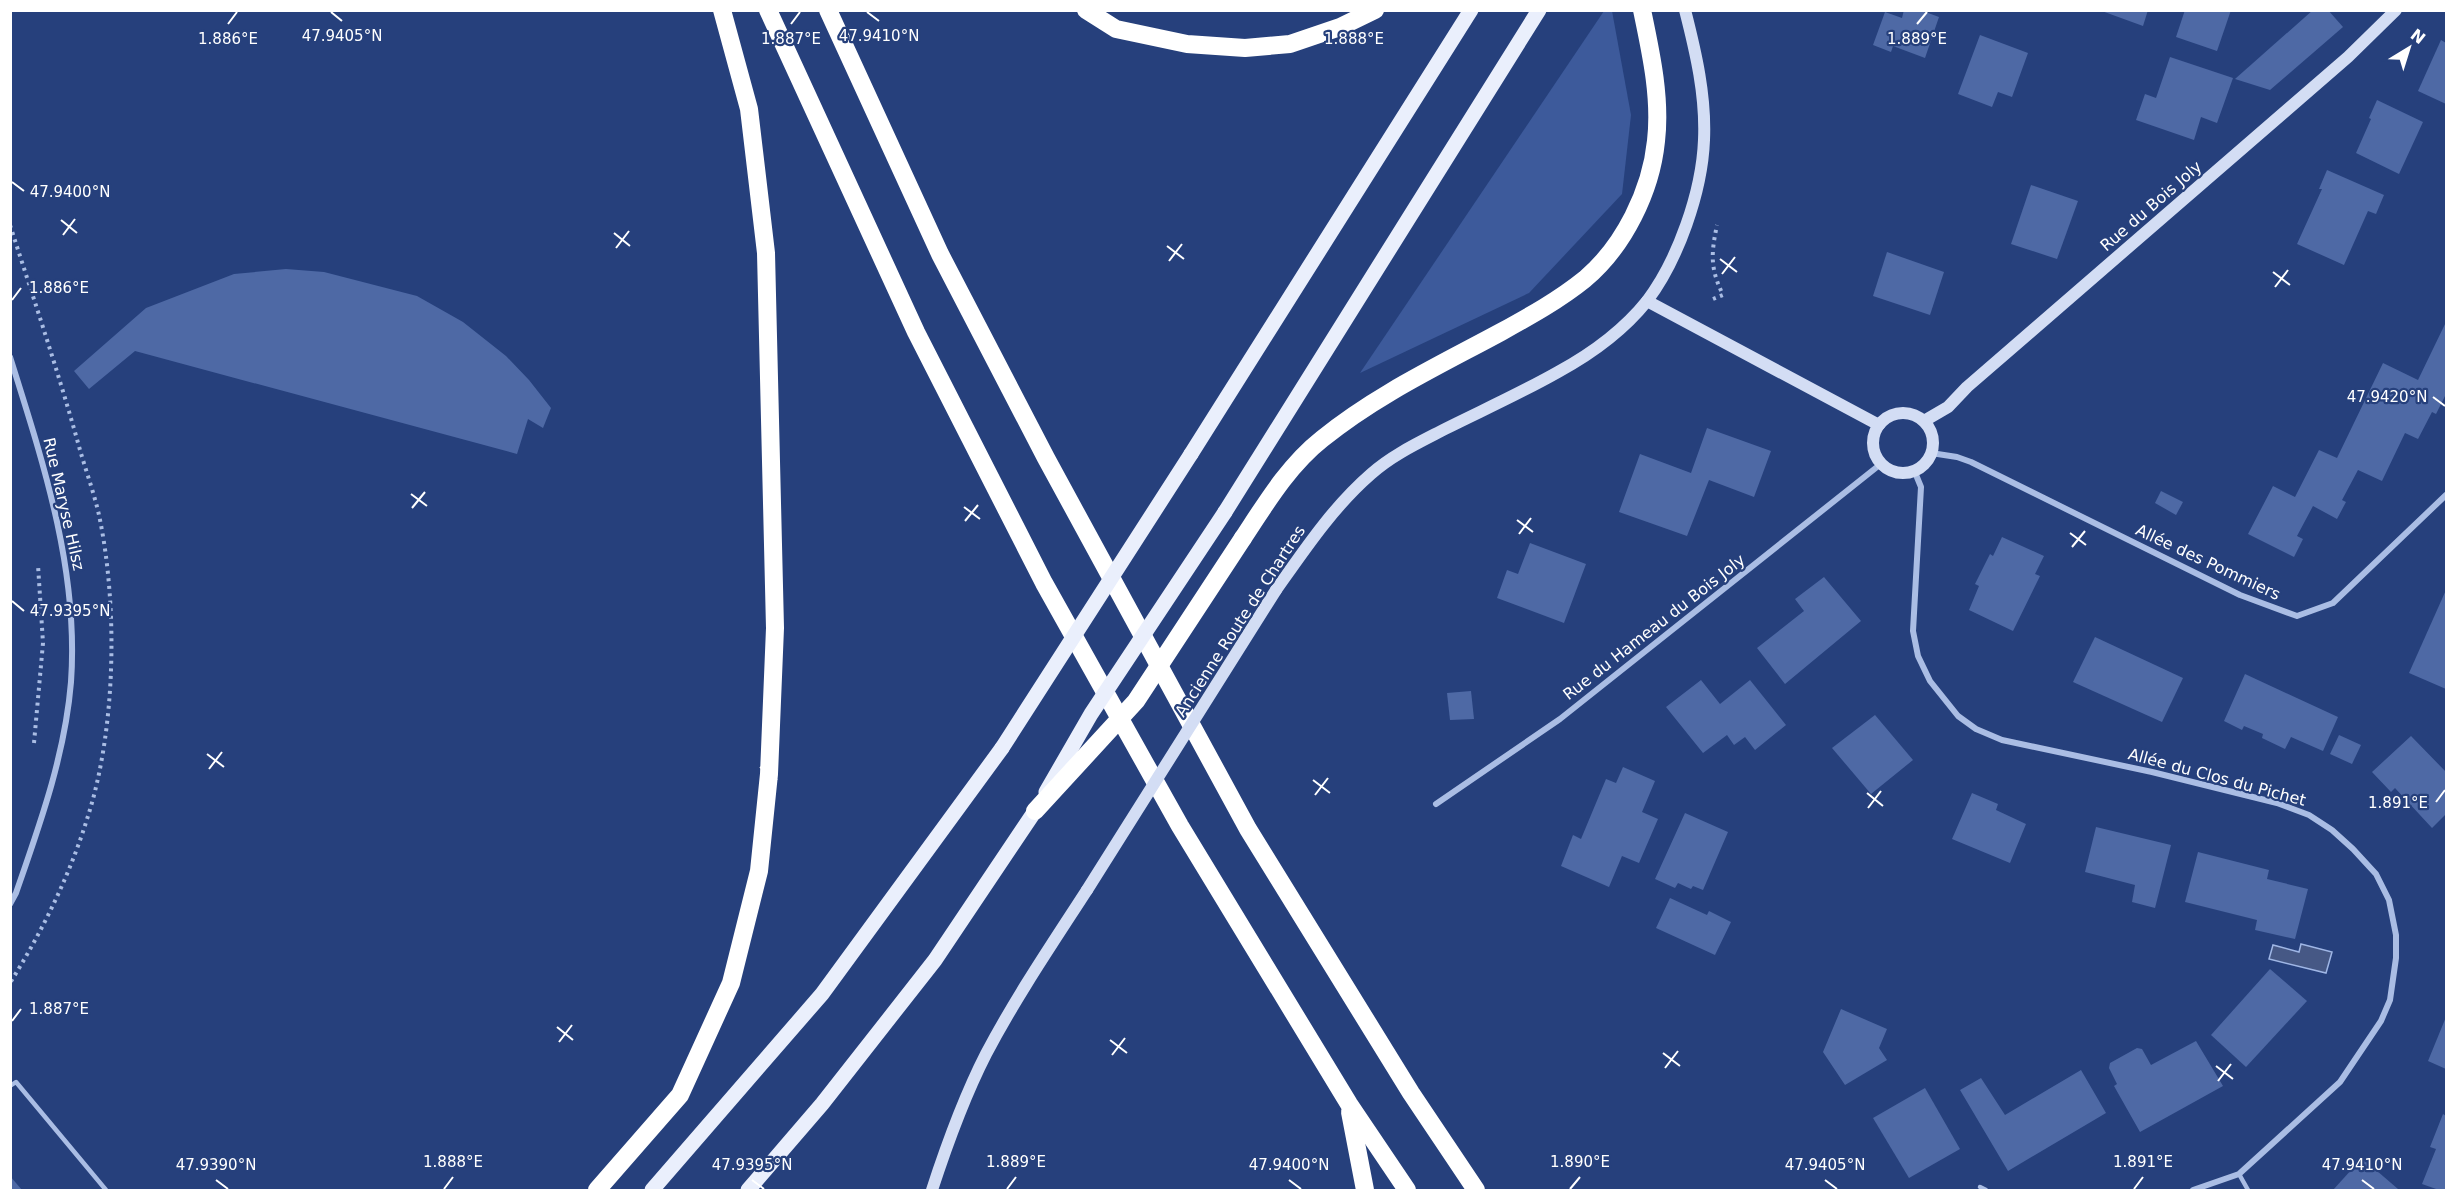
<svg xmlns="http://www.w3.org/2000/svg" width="2457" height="1201" viewBox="0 0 2457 1201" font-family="'DejaVu Sans',sans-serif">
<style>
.green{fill:#3d5a9b}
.water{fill:#465885;stroke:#9fb6e5;stroke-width:1.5}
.building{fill:#4e69a5}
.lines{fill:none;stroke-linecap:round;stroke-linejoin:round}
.path{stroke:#aabde4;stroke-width:4;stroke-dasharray:3 4.5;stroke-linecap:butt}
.lane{stroke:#aabde4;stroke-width:4.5}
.street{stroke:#aabde4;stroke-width:6}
.secondary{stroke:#d3ddf4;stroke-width:12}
.primary{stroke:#eaeffc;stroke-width:15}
.highway{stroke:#fff;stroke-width:18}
.secondary-bridge{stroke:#d3ddf4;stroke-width:12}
.primary-bridge{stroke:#eaeffc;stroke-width:15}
.highway-bridge{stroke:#fff;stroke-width:18}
.ticks{fill:none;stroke:#fff;stroke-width:2}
.labels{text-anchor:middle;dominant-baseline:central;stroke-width:4.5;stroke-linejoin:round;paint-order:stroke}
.street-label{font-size:16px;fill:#fff;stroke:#26407c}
.ticks-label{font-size:15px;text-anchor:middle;fill:#fff;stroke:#26407c;stroke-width:4.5;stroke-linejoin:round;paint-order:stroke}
</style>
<rect width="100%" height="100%" fill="#26407c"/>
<path class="green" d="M 1604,11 L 1612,11 L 1631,115 L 1622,194 L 1529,293 L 1360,373 Z"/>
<path class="water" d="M 2301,944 L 2332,952 L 2326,973 L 2269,959 L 2273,945 L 2299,952 Z"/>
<g class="building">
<path d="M 1904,10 L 1920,10 L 1939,17 L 1925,58 L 1893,46 L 1891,52 L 1873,45 L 1885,12 L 1902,18 Z"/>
<path d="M 2099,10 L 2148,10 L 2143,26 Z"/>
<path d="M 2185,10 L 2231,10 L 2217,51 L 2176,37 Z"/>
<path d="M 2313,10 L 2328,10 L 2343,27 L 2270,90 L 2235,79 Z"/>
<path d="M 1980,35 L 2028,53 L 2012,97 L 1998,92 L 1992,107 L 1958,94 Z"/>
<path d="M 2441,40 L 2446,43 L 2446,104 L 2418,91 Z"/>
<path d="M 2170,57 L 2233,78 L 2217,123 L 2201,117 L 2194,140 L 2136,120 L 2145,94 L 2156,98 Z"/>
<path d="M 2377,100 L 2423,122 L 2399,174 L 2356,153 L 2371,119 L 2369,118 Z"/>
<path d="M 2327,170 L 2384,195 L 2376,214 L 2368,211 L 2344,265 L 2297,244 L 2322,189 L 2319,189 Z"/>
<path d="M 2031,185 L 2078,201 L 2057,259 L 2011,244 Z"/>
<path d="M 1887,252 L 1944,272 L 1930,315 L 1873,296 Z"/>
<path d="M 286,269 L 324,272 L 417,296 L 463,322 L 506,356 L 529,380 L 551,408 L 543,428 L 528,419 L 517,454 L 135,351 L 89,389 L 74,371 L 146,308 L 234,274 Z"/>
<path d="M 2446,322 L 2446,394 L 2436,414 L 2432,412 L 2418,439 L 2405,433 L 2382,481 L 2358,470 L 2342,500 L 2346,502 L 2337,519 L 2313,506 L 2297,536 L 2303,539 L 2294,557 L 2248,534 L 2273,486 L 2295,497 L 2319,450 L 2337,458 L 2383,363 L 2418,380 Z"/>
<path d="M 1707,428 L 1771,451 L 1754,497 L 1709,480 L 1687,536 L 1619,512 L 1640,454 L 1691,473 Z"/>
<path d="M 2161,491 L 2183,502 L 2176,515 L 2155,503 Z"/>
<path d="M 2002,537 L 2044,556 L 2035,574 L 2040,576 L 2013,631 L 1969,610 L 1979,586 L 1975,584 L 1990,554 L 1993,556 Z"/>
<path d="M 1530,543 L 1586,564 L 1564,623 L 1497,598 L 1507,570 L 1518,574 Z"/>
<path d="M 1824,577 L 1861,621 L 1785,684 L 1757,648 L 1804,611 L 1795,599 Z"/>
<path d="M 2446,590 L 2446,689 L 2409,673 Z"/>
<path d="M 2095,637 L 2183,678 L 2162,722 L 2073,682 Z"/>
<path d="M 2245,674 L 2338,717 L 2323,751 L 2291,737 L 2285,749 L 2262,738 L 2263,734 L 2244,726 L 2242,730 L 2224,721 Z"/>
<path d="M 1701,680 L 1720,704 L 1750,680 L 1786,725 L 1755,750 L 1745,737 L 1734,745 L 1727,735 L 1703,753 L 1666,707 Z"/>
<path d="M 1471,691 L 1474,719 L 1450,720 L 1447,693 Z"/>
<path d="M 1875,715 L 1913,760 L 1871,794 L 1832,748 Z"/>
<path d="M 2339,735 L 2361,745 L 2352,764 L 2330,754 Z"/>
<path d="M 2411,736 L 2446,772 L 2446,814 L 2432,828 L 2395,788 L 2391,792 L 2372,772 Z"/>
<path d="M 1623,767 L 1655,781 L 1642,812 L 1658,819 L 1639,863 L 1622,856 L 1609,887 L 1561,866 L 1573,835 L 1581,839 L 1606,779 L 1616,783 Z"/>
<path d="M 1972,793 L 1998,804 L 1996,810 L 2026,824 L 2010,863 L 1952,839 Z"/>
<path d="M 1685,813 L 1728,832 L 1703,890 L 1693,886 L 1691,889 L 1678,883 L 1675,888 L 1655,879 Z"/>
<path d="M 2096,827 L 2171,845 L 2155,908 L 2132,902 L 2135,885 L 2085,872 Z"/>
<path d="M 2198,852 L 2269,870 L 2267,879 L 2308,889 L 2295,939 L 2255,930 L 2257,920 L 2185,902 Z"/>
<path d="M 1670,898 L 1707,915 L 1709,911 L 1731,922 L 1715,955 L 1656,928 Z"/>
<path d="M 2270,969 L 2307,1001 L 2246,1067 L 2211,1035 Z"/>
<path d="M 1841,1009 L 1887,1029 L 1879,1048 L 1887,1060 L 1845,1085 L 1823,1052 Z"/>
<path d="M 2446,1017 L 2446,1069 L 2428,1061 Z"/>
<path d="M 2196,1041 L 2223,1086 L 2140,1132 L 2114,1086 L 2117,1084 L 2109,1068 L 2110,1063 L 2137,1048 L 2142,1049 L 2151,1065 Z"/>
<path d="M 2081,1070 L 2106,1113 L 2008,1171 L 1960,1090 L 1981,1078 L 2005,1115 Z"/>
<path d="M 1925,1088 L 1960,1149 L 1909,1178 L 1873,1118 Z"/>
<path d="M 2443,1114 L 2446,1116 L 2446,1190 L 2439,1190 L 2422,1184 L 2436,1149 L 2430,1147 Z"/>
<path d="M 2362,1158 L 2398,1189 L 2396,1190 L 2333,1190 Z"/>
<path d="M 10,1176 L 22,1190 L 10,1190 Z"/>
</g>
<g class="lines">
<g class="path">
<path d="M 10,225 C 34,300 59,374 80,450 C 86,471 94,493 99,515 C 118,605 116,728 88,816 C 70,875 43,930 10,983"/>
<path d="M 1713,299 L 1723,295 C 1710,268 1711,254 1717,225"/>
<path d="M 34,743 L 43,643 L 38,565"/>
</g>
<g class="lane">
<path d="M 10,1086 L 16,1082 L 106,1190"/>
<path d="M 2239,1174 L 2248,1190"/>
<path d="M 1980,1187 L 1986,1190"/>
</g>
<g class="street">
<path d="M 10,357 C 43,462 79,570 71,682 C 65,755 40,824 16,893 L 10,904"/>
<path d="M 1931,453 L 1957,457 L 1971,462 L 2240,595 L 2297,616 L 2333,603 L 2446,495"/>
<path d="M 1914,470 L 1921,487 L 1913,631 L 1918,656 L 1930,681 L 1958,716 L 1976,729 L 2002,740 L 2152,772 L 2277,803 L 2309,815 L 2332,830 L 2353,849 L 2376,874 L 2389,900 L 2396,935 L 2396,958 L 2390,1000 L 2381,1021 L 2340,1082 L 2239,1174 L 2193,1190"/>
<path d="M 1436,804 L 1560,719 L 1882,463"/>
</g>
<g class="secondary">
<path d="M 1647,301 L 1879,425"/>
<circle cx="1903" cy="443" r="30"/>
<path d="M 1924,421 L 1948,407 L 1967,387 L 2348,57 L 2396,10"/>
<path d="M 1276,590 C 1305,549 1333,507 1371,474 C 1392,455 1420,442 1445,429 C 1483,410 1521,393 1558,372 C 1591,354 1623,331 1647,301 C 1678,260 1702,192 1704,140 C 1706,96 1696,53 1685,10"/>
<path d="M 932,1190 C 947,1144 964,1097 986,1054 C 1016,997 1052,944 1087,890"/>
</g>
<g class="primary">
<path d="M 1191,454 L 1471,10"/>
<path d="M 1225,512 L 1539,10"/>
<path d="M 652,1190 L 822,994 L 1002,748"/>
<path d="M 748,1190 L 822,1104 L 935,960 L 1035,811"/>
</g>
<g class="highway">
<path d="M 768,10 L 916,332 L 1044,583 L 1180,826 L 1349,1104 L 1407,1190"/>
<path d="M 828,10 L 940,254 L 1046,458 L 1248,829 L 1411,1093 L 1476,1190"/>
<path d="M 1086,10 L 1116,29 L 1187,44 L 1245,48 L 1290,44 L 1340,27 L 1375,10"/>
<path d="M 1243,538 C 1266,503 1289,465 1322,439 C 1376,395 1440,365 1501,332 C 1530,316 1559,300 1585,279 C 1624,246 1651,191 1656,141 C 1661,98 1651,53 1642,10"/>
<path d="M 1350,1112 L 1365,1190"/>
<path d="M 597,1190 L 680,1095 L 731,983 L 759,871 L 769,774 L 775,628 L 766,253 L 749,109 L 722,10"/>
</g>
<path class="secondary-bridge" d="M 1087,890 L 1276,590"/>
<g class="primary-bridge">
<path d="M 1002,748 L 1191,454"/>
<path d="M 1046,792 L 1091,714 L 1225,512"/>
</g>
<path class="highway-bridge" d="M 1035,811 L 1136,701 L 1243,538"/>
</g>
<path class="ticks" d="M 331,12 L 342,21M 867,12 L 879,21M 228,24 L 237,12M 791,24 L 800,12M 1354,24 L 1363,12M 1917,24 L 1927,12M 12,182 L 24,191M 61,220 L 77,233M 614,233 L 630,246M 63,235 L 75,219M 1167,246 L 1184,259M 616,248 L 629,231M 1720,259 L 1737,272M 1169,261 L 1182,244M 2273,272 L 2290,285M 1722,274 L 1735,257M 2275,287 L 2288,270M 12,300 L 21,288M 2433,397 L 2445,406M 411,494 L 427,506M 964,507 L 980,519M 412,508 L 425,492M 1517,520 L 1533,532M 965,521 L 978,505M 2070,533 L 2086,545M 1519,534 L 1531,518M 2072,547 L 2085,531M 12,601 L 24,611M 207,754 L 224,767M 760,767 L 777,780M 209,769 L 222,752M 1313,780 L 1330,793M 762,782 L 775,765M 1867,793 L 1883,806M 1315,795 L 1328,778M 2436,802 L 2445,790M 1868,808 L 1881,791M 12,1021 L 21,1009M 557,1027 L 573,1040M 1110,1040 L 1127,1053M 559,1042 L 572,1025M 1663,1053 L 1680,1066M 1112,1055 L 1125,1038M 2216,1066 L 2233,1079M 1665,1068 L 1678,1051M 2218,1081 L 2231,1064M 216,1180 L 228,1189M 752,1180 L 764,1189M 1289,1180 L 1301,1189M 1825,1180 L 1837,1189M 2362,1180 L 2374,1189M 444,1189 L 453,1177M 1007,1189 L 1016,1177M 1570,1189 L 1580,1177M 2134,1189 L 2143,1177"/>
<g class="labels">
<g class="street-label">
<text transform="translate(2151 206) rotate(-41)">Rue du Bois Joly</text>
<text transform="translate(64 504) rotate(77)">Rue Maryse Hilsz</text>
<text transform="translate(2208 562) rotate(25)">Allée des Pommiers</text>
<text transform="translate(1240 621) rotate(-57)">Ancienne Route de Chartres</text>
<text transform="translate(1654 627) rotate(-38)">Rue du Hameau du Bois Joly</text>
<text transform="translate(2217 777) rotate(15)">Allée du Clos du Pichet</text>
</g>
</g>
<g class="ticks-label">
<text x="342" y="41">47.9405°N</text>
<text x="879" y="41">47.9410°N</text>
<text x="791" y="44">1.887°E</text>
<text x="1354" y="44">1.888°E</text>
<text x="1917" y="44">1.889°E</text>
<text x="228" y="44">1.886°E</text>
<text x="70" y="197">47.9400°N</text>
<text x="59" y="293">1.886°E</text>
<text x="2387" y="402">47.9420°N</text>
<text x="70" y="616">47.9395°N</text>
<text x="2398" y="808">1.891°E</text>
<text x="59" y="1014">1.887°E</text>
<text x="453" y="1167">1.888°E</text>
<text x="1016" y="1167">1.889°E</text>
<text x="1580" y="1167">1.890°E</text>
<text x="2143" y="1167">1.891°E</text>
<text x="216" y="1170">47.9390°N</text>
<text x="752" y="1170">47.9395°N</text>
<text x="1289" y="1170">47.9400°N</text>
<text x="1825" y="1170">47.9405°N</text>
<text x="2362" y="1170">47.9410°N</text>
</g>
<rect width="2457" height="1201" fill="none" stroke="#ffffff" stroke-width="24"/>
<g transform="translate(2409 48) rotate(38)" stroke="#26407c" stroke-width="4.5" paint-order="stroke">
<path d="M0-4.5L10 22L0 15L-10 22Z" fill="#ffffff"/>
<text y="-9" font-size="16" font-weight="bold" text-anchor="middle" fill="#ffffff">N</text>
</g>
</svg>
